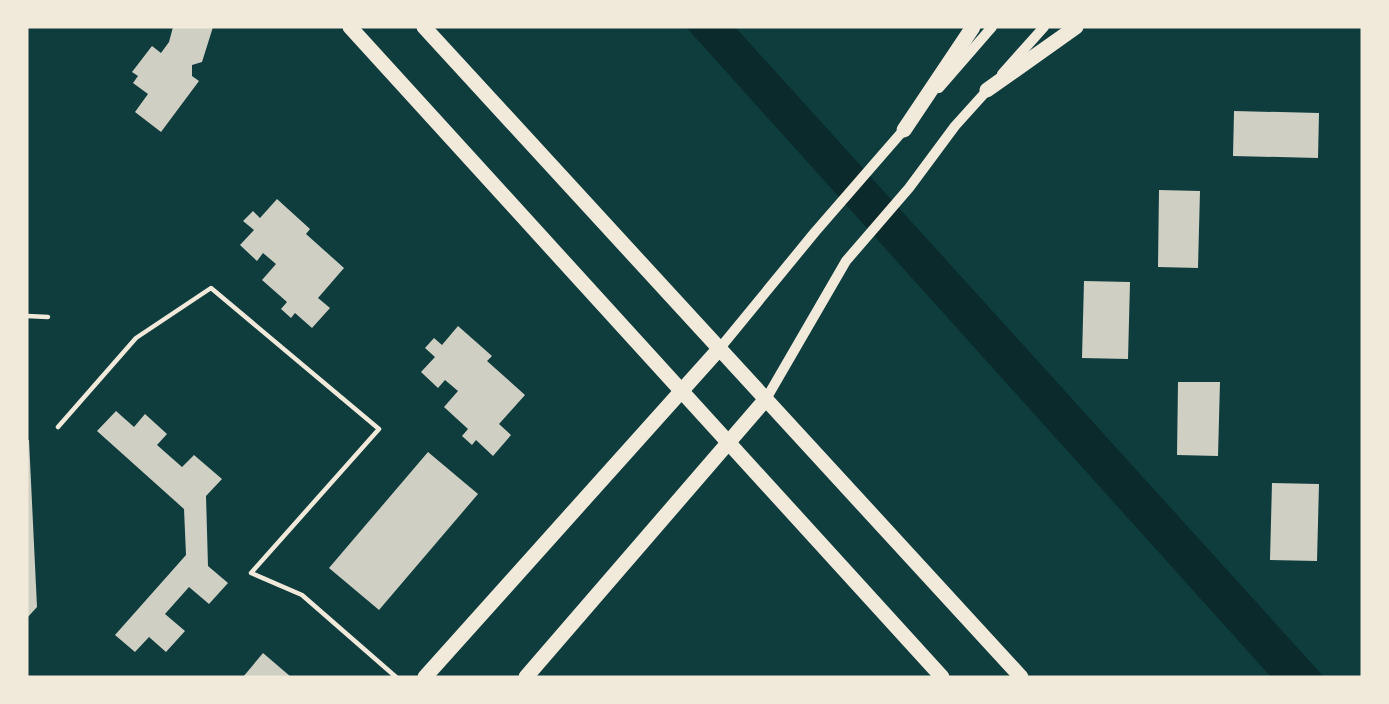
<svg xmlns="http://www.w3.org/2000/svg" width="1389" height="704" viewBox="0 0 1389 704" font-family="'Golos Text',sans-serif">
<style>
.water{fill:#0a2a2b}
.building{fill:#cfcfc3}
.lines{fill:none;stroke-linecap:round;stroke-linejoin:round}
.service{stroke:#f1e9da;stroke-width:4.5}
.tertiary{stroke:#f1e9da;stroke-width:10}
.primary{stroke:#f1e9da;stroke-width:15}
</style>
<rect width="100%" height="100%" fill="#0f3d3e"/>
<path class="water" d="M 686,27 L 735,27 L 1324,677 L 1271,677 Z"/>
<g class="building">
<path d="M 173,27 L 213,27 L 202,62 L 192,65 L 192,76 L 199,81 L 161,132 L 135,112 L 148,94 L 133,83 L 138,76 L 132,72 L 152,46 L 161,53 L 169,42 Z"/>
<path d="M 1234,111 L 1319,113 L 1318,158 L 1233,156 Z"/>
<path d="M 1159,190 L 1200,191 L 1198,268 L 1158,267 Z"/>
<path d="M 277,199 L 310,229 L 306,234 L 344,268 L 318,298 L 330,308 L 312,328 L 295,313 L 291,318 L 281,309 L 287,302 L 262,280 L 276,264 L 263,253 L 257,261 L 240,245 L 254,230 L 243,221 L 253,211 L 260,218 Z"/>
<path d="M 1084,281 L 1130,282 L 1128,359 L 1082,358 Z"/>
<path d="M 458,326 L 492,356 L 487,361 L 525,395 L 499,424 L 511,435 L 493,456 L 476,440 L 472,445 L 462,436 L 468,429 L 444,407 L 458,391 L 445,380 L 438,388 L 421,372 L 435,357 L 425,348 L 434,338 L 442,345 Z"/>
<path d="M 1178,382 L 1220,382 L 1218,456 L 1177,455 Z"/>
<path d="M 116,411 L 134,427 L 145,414 L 167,434 L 157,445 L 182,467 L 194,455 L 222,479 L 206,496 L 208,566 L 228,583 L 209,604 L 189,587 L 165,614 L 185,631 L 166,652 L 149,637 L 135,652 L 115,635 L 186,555 L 184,509 L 97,431 Z"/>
<path d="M 27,440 L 29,440 L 37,607 L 27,618 Z"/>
<path d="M 428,452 L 478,494 L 379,610 L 329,568 Z"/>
<path d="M 1272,483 L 1319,484 L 1317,561 L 1270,560 Z"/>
<path d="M 263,653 L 291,677 L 243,677 Z"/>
</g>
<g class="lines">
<g class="service">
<path d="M 27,316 L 48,317"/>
<path d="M 58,427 L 136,338 L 211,288 L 379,429 L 251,573 L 302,595 L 396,677"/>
</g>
<g class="tertiary">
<path d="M 1002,74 L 1044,27"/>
<path d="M 939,88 L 992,27"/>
<path d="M 720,348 L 815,232 L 908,125"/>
<path d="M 766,399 L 846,261 L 909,188 L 955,126 L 992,85"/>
</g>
<g class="primary">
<path d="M 350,27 L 942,677"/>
<path d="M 424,27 L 1021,677"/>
<path d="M 987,90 L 1076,27"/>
<path d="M 904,130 L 973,27"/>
<path d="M 425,677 L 720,348"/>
<path d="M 526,677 L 766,399"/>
</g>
</g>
<rect width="1389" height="704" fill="none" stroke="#f1e9da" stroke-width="57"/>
</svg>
